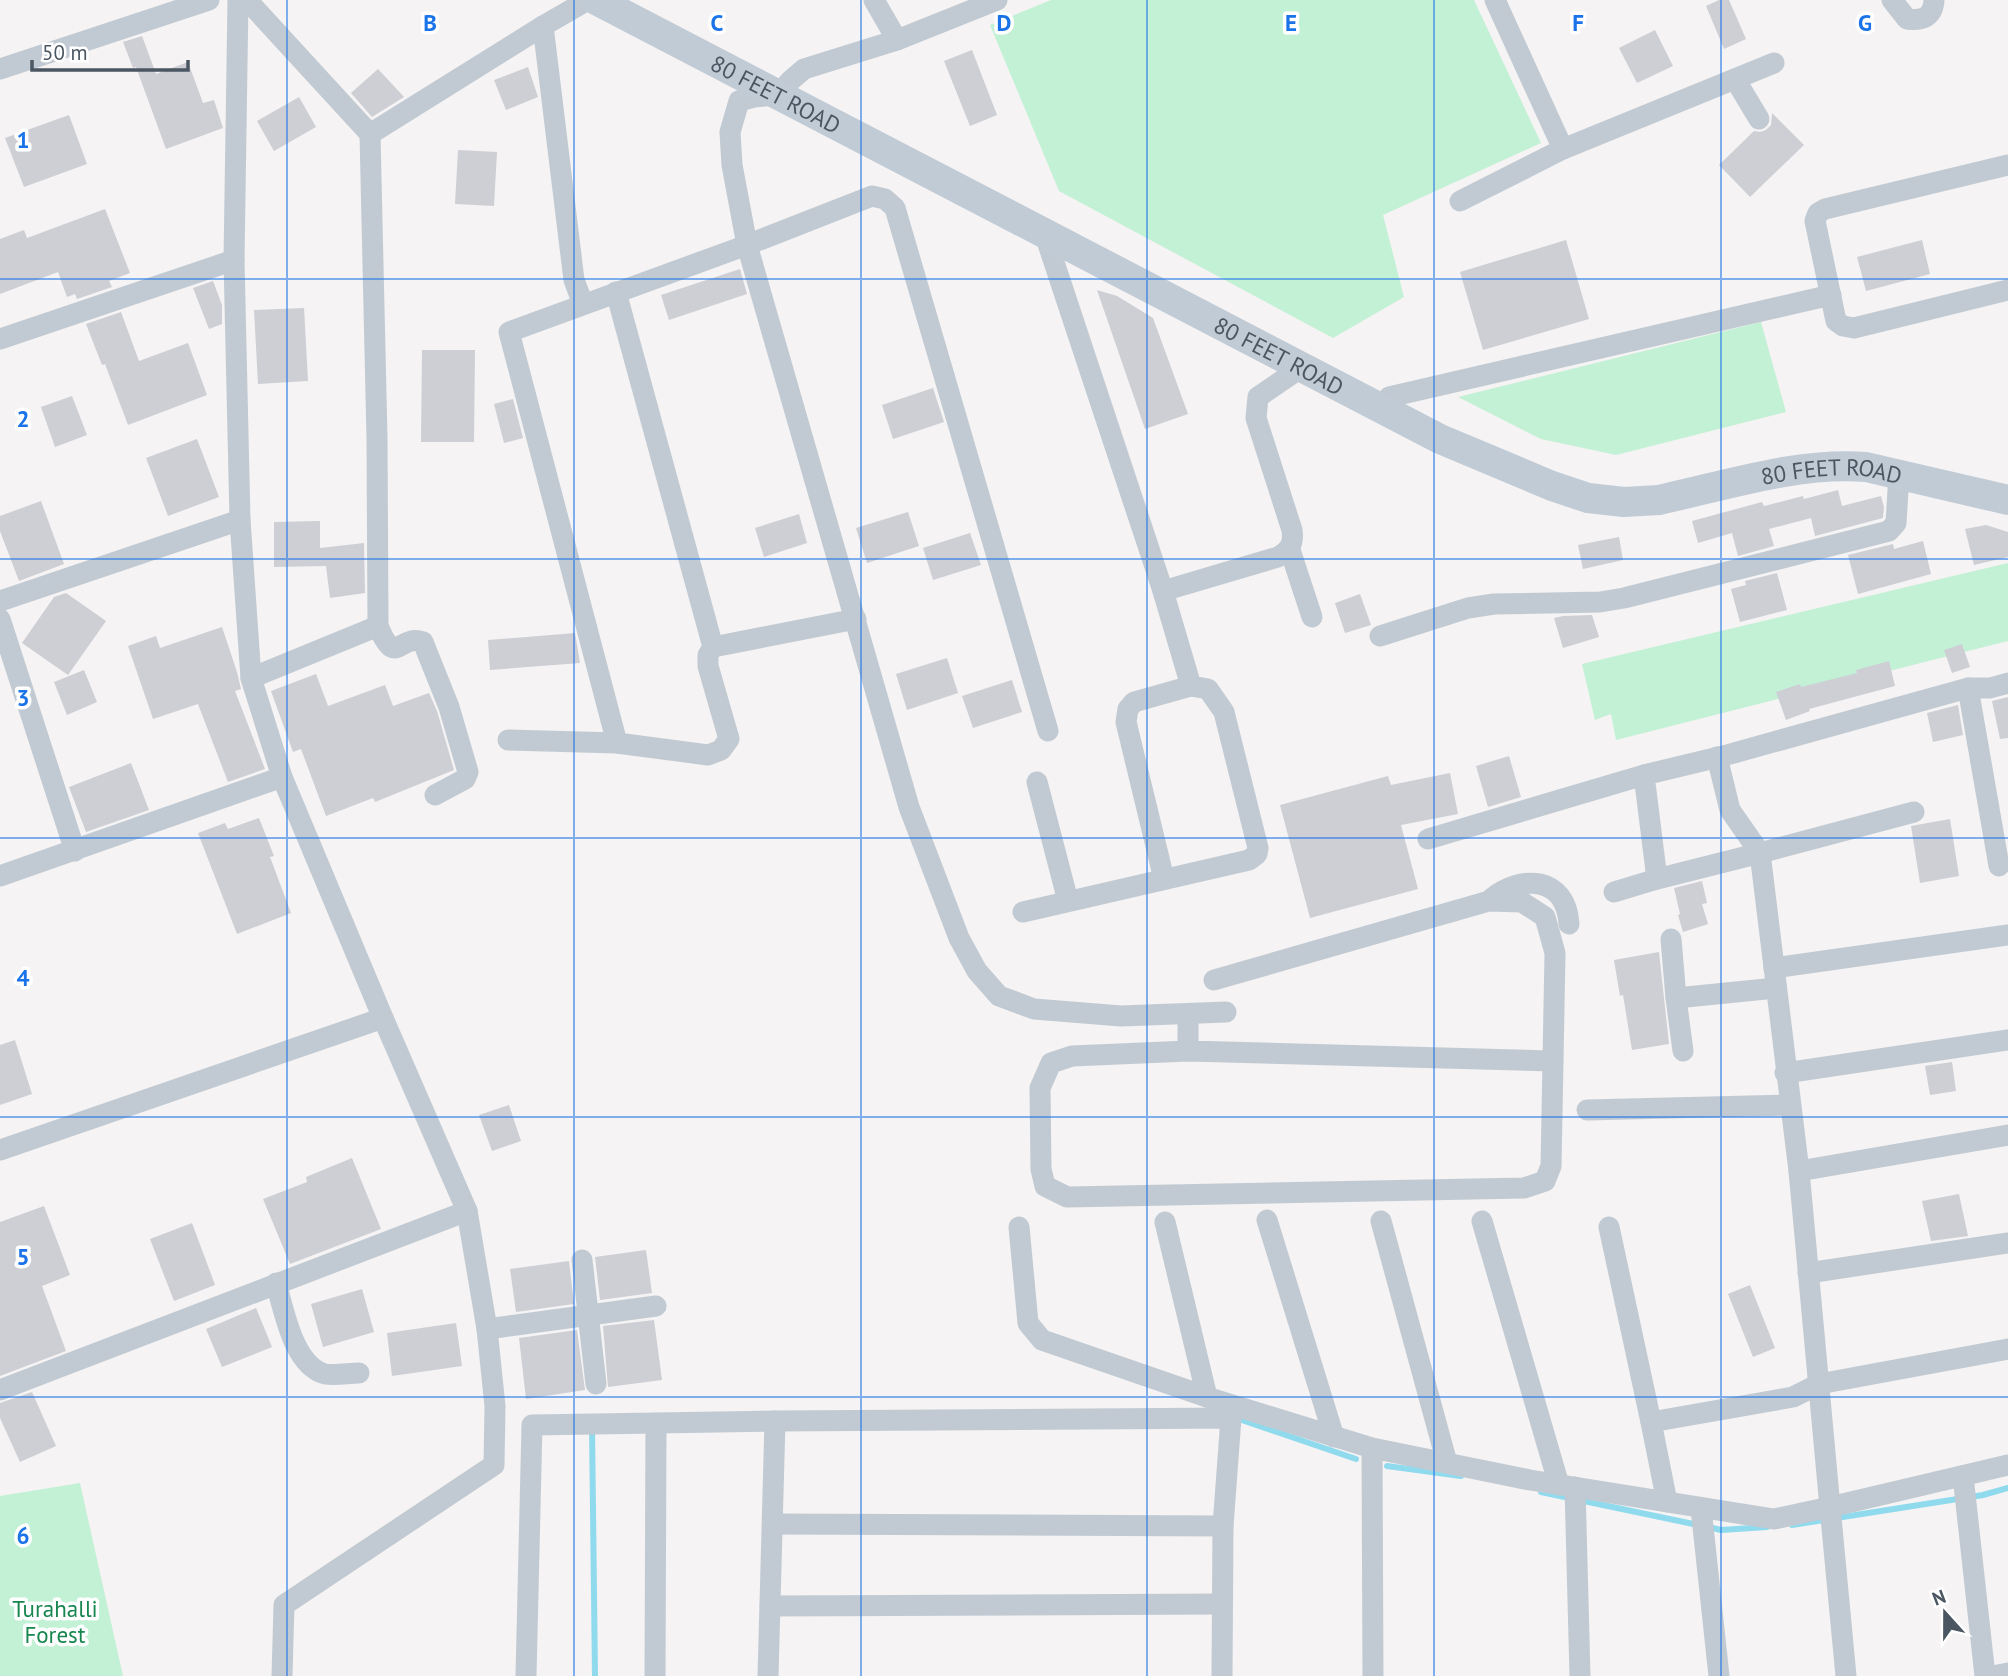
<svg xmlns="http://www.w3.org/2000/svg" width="2008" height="1676" viewBox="0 0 2008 1676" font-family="'PT Sans',sans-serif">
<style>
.green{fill:#c3f1d5}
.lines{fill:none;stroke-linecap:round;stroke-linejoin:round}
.stream{stroke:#90daee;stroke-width:6}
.building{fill:#cdcfd5}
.minor{stroke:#c1cad2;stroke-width:21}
.secondary{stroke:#c1cbd6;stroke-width:30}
.grid{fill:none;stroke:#1a73e8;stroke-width:2;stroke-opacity:0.55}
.labels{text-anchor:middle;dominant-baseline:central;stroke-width:7;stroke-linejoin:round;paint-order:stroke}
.street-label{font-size:23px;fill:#4a5661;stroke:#fff}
.park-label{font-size:23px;fill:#17864f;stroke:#fff}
.grid-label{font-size:23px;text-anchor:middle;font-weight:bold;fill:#1a73e8;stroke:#fff;stroke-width:7;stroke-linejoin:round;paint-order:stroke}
</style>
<rect width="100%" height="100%" fill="#f5f3f3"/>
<g class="green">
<path d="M 1051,0 L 1474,0 L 1541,143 L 1383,215 L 1404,297 L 1333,338 L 1059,191 L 990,25 Z"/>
<path d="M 1761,322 L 1786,412 L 1616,455 L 1541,439 L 1458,397 Z"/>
<path d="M 2008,563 L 2008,641 L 1616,740 L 1611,714 L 1595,720 L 1582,664 Z"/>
<path d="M 80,1483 L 123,1676 L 0,1676 L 0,1496 Z"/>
</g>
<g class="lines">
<g class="stream">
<path d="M 1236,1418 L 1356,1459"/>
<path d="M 592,1426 L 595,1676"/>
<path d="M 1387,1466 L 1461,1476"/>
<path d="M 1541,1492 L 1698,1525"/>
<path d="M 1792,1525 L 1983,1495 L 2008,1488"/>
<path d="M 1708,1527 L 1721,1530 L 1767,1527"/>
</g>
</g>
<g class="building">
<path d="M 1719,0 L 1729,0 L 1746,39 L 1724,49 L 1706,6 Z"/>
<path d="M 1655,30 L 1673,66 L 1637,83 L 1619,48 Z"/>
<path d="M 142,36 L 156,74 L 188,62 L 203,103 L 214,100 L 223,128 L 166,149 L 136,67 L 133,68 L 123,42 Z"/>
<path d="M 972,50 L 997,115 L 970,126 L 944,61 Z"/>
<path d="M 528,67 L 538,97 L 506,110 L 494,80 Z"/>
<path d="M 378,69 L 404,97 L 372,117 L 351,93 Z"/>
<path d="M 299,97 L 316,127 L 274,151 L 257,121 Z"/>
<path d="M 1772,113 L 1804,145 L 1750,197 L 1719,165 L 1754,131 L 1760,132 L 1766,130 L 1771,125 Z"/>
<path d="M 69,115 L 87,164 L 24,187 L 5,138 Z"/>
<path d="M 458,150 L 497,152 L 494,206 L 455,204 Z"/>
<path d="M 105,209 L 130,273 L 109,281 L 112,287 L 77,299 L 75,294 L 67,297 L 58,272 L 0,294 L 0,239 L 24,230 L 27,238 Z"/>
<path d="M 1566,240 L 1589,319 L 1483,350 L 1460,272 Z"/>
<path d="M 1922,240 L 1930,274 L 1866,291 L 1857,257 Z"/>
<path d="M 740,269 L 747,294 L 669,320 L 661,295 Z"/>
<path d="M 213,281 L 222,305 L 222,324 L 209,329 L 193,288 Z"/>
<path d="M 1097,290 L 1117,296 L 1153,318 L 1188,414 L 1145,429 Z"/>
<path d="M 304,308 L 308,381 L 258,384 L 254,310 Z"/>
<path d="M 121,312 L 139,361 L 188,343 L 207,395 L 128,425 L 105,364 L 102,365 L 86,324 Z"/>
<path d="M 422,350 L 475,350 L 474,442 L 421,442 Z"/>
<path d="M 933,388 L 944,422 L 893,439 L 882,405 Z"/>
<path d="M 72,396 L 87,435 L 55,447 L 41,407 Z"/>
<path d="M 513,399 L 523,438 L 504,443 L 494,404 Z"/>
<path d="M 197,439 L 219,497 L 168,516 L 146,458 Z"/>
<path d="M 1838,490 L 1842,506 L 1881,496 L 1884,507 L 1883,518 L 1815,536 L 1811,518 L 1769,529 L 1774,546 L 1738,556 L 1732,533 L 1698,543 L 1692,521 L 1762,502 L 1764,506 L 1803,496 L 1804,499 Z"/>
<path d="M 41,501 L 64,564 L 19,581 L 0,531 L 0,516 Z"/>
<path d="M 908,512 L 919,546 L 867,563 L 856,528 Z"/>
<path d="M 799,514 L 807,543 L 764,557 L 755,528 Z"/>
<path d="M 320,521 L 320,548 L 364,543 L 365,593 L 330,598 L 326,566 L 274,567 L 274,522 Z"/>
<path d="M 1986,525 L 2008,532 L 2008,557 L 1974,565 L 1965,529 Z"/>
<path d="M 970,533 L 981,565 L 933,580 L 923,548 Z"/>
<path d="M 1619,537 L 1623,560 L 1583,569 L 1578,545 Z"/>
<path d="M 1923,541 L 1931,574 L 1858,594 L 1848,555 L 1893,544 L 1894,549 Z"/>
<path d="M 1777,573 L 1787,610 L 1740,622 L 1731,589 L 1746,585 L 1745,581 Z"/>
<path d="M 66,593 L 106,621 L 68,675 L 22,643 L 54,597 Z"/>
<path d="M 1360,594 L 1371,625 L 1345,633 L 1335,603 Z"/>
<path d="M 1592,615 L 1599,637 L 1563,648 L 1554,618 L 1563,616 Z"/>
<path d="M 222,627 L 237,672 L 241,689 L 235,691 L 265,769 L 228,782 L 198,704 L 153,719 L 128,646 L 156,636 L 160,648 Z"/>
<path d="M 575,633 L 580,663 L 490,670 L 488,640 Z"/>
<path d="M 1962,644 L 1970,667 L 1952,673 L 1944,650 Z"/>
<path d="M 947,658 L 958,693 L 907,710 L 896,674 Z"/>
<path d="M 1889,661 L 1895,686 L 1809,709 L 1810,711 L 1786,720 L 1776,692 L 1800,684 L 1801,687 L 1857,673 L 1856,670 Z"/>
<path d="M 84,670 L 97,702 L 67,715 L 54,682 Z"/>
<path d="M 316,674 L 328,706 L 385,685 L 393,706 L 429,693 L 437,711 L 454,770 L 375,802 L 373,798 L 326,816 L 301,749 L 293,752 L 271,691 Z"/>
<path d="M 1012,680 L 1022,712 L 973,728 L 962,696 Z"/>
<path d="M 2008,697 L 2008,738 L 2000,739 L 1992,701 Z"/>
<path d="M 1958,705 L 1963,735 L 1933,742 L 1927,713 Z"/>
<path d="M 1509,756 L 1521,797 L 1488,807 L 1476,766 Z"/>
<path d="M 131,763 L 149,810 L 86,832 L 69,787 Z"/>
<path d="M 1450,773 L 1458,814 L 1401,825 L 1418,889 L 1310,918 L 1280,805 L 1388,776 L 1391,785 Z"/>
<path d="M 259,818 L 274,856 L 270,857 L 291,913 L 237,934 L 198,833 L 225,823 L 228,829 Z"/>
<path d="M 1950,819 L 1959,876 L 1920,883 L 1911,826 Z"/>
<path d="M 1702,881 L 1707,903 L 1702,904 L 1708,924 L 1683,932 L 1678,915 L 1680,914 L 1674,888 Z"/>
<path d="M 1659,952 L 1669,1044 L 1632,1050 L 1623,995 L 1620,996 L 1614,960 Z"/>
<path d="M 15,1040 L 32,1094 L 0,1105 L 0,1045 Z"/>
<path d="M 1952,1062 L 1956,1091 L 1930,1095 L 1925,1066 Z"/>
<path d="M 509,1105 L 521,1141 L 492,1151 L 479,1115 Z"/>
<path d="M 352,1158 L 381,1229 L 290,1264 L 263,1199 L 307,1182 L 306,1177 Z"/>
<path d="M 1959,1194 L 1968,1236 L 1931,1241 L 1922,1201 Z"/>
<path d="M 44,1206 L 70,1275 L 42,1286 L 66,1351 L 0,1376 L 0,1222 Z"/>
<path d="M 192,1223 L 215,1285 L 174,1301 L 150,1239 Z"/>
<path d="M 646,1250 L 652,1293 L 600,1300 L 595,1257 Z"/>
<path d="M 569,1261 L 574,1304 L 516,1312 L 510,1269 Z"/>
<path d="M 1750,1285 L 1775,1348 L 1753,1357 L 1728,1294 Z"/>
<path d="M 362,1289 L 374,1332 L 323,1347 L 311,1304 Z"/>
<path d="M 256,1308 L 272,1347 L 222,1367 L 206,1329 Z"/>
<path d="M 654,1320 L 662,1380 L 608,1387 L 603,1326 Z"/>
<path d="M 456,1323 L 462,1366 L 392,1376 L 387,1333 Z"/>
<path d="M 577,1330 L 585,1390 L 526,1399 L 519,1338 Z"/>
<path d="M 32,1392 L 56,1446 L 20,1462 L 0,1418 L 0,1403 Z"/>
</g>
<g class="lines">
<g class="minor">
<path d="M 247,0 L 370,134 L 543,26 L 588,0"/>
<path d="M 874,0 L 897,40"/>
<path d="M 997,0 L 897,40 L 804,69 L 790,81 L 778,95 L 754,97 L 739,101 L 730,132 L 732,165 L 747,245 L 909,807 L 959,938 L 977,971 L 999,996 L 1034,1009 L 1121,1016 L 1226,1012"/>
<path d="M 1495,0 L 1563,149 L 1774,63"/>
<path d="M 1892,0 L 1907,19 C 1923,21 1933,17 1934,0"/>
<path d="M 543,26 L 574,280 L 583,304"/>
<path d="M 0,69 L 209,0"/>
<path d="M 1735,79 L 1759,119"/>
<path d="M 2008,165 L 1825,209 L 1818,213 L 1815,221 L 1836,321 L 1843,326 L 1854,328 L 2008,290"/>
<path d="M 1460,201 L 1563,149"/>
<path d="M 616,292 L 713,647"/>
<path d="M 0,339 L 234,260"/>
<path d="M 1389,397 L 1831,295"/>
<path d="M 1290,550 L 1312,617"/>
<path d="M 1163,591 L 1278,557 C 1290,550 1294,544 1292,530 L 1256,418 L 1258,397 L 1302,367"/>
<path d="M 0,601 L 240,520"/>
<path d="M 0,619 L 75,851"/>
<path d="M 378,626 C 397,670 398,633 423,642 L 449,707 L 468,772 L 465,779 L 435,795"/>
<path d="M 1380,636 L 1468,608 L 1494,604 L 1600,602 L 1624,598 L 1889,531 L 1896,523 L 1899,474"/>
<path d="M 251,678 L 378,626 L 377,438 L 370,134"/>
<path d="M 1968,688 L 1999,866"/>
<path d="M 508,740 L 617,743 L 708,755 L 721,750 L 729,739 L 708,666 L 708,655 L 713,647 L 856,619"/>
<path d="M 617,743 L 509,332 L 747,245 L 872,196 L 885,199 L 895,208 L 1048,731"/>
<path d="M 1717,757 L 1730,810 L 1760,853 L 1914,812"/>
<path d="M 1037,782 L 1068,901"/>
<path d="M 1428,839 L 1644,775"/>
<path d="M 0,876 L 282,777"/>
<path d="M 1164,879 L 1126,722 L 1128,709 L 1134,702 L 1191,686"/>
<path d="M 1614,892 L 1657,879"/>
<path d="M 1491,899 C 1521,874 1566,876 1569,924"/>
<path d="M 1023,912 L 1249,860 L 1257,854 L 1258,848 L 1224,712 L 1208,689 L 1191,686 L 1163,591 L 1044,232"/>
<path d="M 1671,939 L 1676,998 L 1683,1051"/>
<path d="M 1774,968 L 2008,935"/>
<path d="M 1214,980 L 1489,901 L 1522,902 L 1545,917 L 1555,953 L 1553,1061"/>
<path d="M 1676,998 L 1776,988"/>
<path d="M 1188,1051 L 1553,1061 L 1551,1166 L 1545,1181 L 1524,1188 L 1067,1197 L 1045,1186 L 1041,1169 L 1040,1088 L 1051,1063 L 1072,1056 L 1188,1051 L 1188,1014"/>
<path d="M 1785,1073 L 2008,1040"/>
<path d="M 1587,1110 L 1790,1105"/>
<path d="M 0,1150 L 383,1018 L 282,777 L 251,678 L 240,520 L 234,260 L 238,0"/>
<path d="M 1799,1171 L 2008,1135"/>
<path d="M 1267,1220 L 1334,1437"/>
<path d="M 1381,1221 L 1447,1463"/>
<path d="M 1482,1221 L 1559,1485"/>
<path d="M 1165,1222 L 1207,1397"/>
<path d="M 1019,1227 L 1028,1323 L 1042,1340 L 1213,1399 L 1372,1448 L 1530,1480 L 1774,1519 L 1830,1507 L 1799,1171 L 1760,853 L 1657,879 L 1644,775 L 1723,756 L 1968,688 L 1990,688 L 2008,683"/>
<path d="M 1609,1227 L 1651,1422 L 1667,1502"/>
<path d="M 582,1260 L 596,1384"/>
<path d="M 1808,1273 L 2008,1243"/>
<path d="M 276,1283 C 284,1310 293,1365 325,1374 C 335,1376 349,1373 359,1373"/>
<path d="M 487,1329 L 656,1306"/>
<path d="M 0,1390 L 467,1211"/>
<path d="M 1651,1422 L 1793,1397 L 1819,1384 L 2008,1349"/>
<path d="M 1372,1448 L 1373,1676"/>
<path d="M 1963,1476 L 1985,1676"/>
<path d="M 1575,1487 L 1580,1676"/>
<path d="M 1701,1508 L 1719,1676"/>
<path d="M 773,1524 L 1223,1526"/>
<path d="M 770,1606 L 1222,1604"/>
<path d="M 282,1676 L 284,1605 L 494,1465 L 495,1406 L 487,1329 L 467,1211 L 383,1018"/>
<path d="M 526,1676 L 532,1425 L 775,1421 L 1231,1418 L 1223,1526 L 1222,1676"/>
<path d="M 655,1676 L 656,1423"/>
<path d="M 768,1676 L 775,1421"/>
<path d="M 1846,1676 L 1830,1507 L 2008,1465"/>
<path d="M 1993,1676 L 2008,1673"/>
</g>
<path class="secondary" id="s1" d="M 596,0 L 1440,439 L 1552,486 L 1588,498 L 1624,502 L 1659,500 C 1727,485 1797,462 1866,467 L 2008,500"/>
</g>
<path class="grid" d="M 287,0 L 287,1676M 574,0 L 574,1676M 861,0 L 861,1676M 1147,0 L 1147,1676M 1434,0 L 1434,1676M 1721,0 L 1721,1676M 0,279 L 2008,279M 0,559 L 2008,559M 0,838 L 2008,838M 0,1117 L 2008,1117M 0,1397 L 2008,1397"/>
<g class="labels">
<g class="street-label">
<text stroke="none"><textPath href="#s1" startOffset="203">80 FEET ROAD</textPath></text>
<text stroke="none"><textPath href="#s1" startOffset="770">80 FEET ROAD</textPath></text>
<text stroke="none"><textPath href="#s1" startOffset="1358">80 FEET ROAD</textPath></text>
</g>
<g class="park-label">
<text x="55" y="1608">Turahalli<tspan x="55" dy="26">Forest</tspan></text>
</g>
</g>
<g class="grid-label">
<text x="430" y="31">B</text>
<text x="717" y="31">C</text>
<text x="1004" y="31">D</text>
<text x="1291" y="31">E</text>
<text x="1578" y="31">F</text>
<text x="1865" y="31">G</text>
<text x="23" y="148">1</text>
<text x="23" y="427">2</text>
<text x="23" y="706">3</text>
<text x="23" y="986">4</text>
<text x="23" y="1265">5</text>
<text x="23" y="1544">6</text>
</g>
<g transform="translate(1945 1613) rotate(339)" stroke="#ffffff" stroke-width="5" paint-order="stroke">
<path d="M0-5L12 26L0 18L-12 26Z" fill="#4a5661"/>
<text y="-10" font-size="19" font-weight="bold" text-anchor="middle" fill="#4a5661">N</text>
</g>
<path d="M32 60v10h156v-10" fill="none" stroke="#4a5661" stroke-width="3.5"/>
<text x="42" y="60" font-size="21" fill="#4a5661" stroke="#ffffff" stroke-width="5" paint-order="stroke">50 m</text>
</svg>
